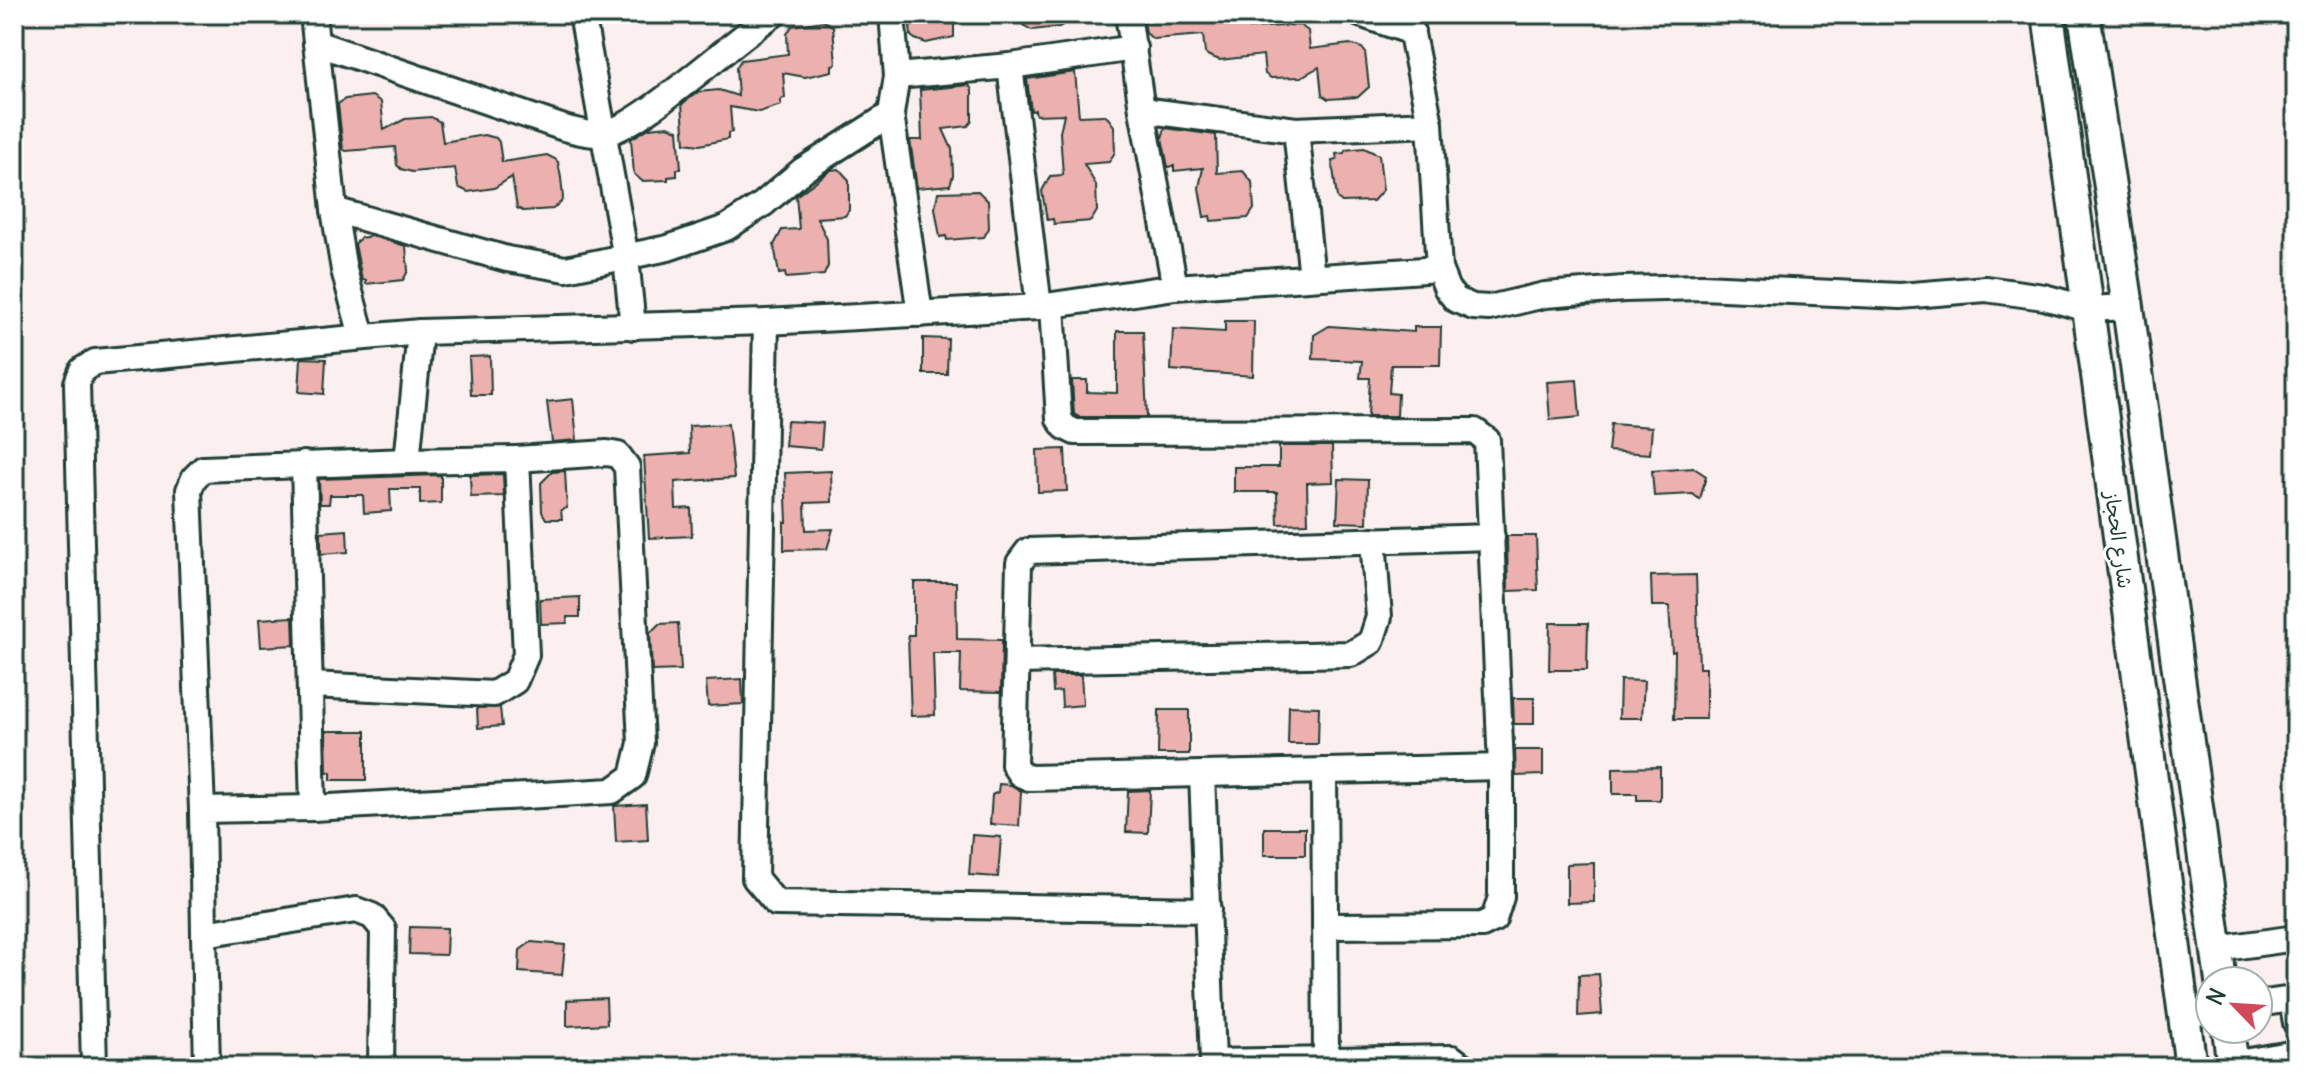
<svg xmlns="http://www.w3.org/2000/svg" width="2310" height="1081" viewBox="0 0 2310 1081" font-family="Delius,'Playpen Sans Arabic',sans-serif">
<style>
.building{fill:#ecb0ae;stroke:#1f3d34;stroke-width:2}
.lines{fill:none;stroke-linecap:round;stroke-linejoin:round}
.minor-casing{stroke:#1f3d34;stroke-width:30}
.major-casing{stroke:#1f3d34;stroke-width:36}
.minor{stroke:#fff;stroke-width:24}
.major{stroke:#fff;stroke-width:30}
.labels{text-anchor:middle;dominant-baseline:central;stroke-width:6;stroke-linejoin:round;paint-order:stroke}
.street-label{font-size:20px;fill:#1f3d34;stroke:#fff}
</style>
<rect width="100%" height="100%" fill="#fbefef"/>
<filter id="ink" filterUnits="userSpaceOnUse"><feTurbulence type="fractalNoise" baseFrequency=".0125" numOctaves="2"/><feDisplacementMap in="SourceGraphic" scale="16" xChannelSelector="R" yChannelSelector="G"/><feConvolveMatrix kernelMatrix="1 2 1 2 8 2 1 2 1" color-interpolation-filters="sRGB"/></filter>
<g filter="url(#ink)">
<g class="building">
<path d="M 920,14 L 943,14 L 943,20 L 954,20 L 954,37 L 926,43 L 915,39 L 911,36 L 910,25 L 921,23 Z"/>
<path d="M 1021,14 L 1082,14 L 1059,27 L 1032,30 L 1023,25 Z"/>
<path d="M 1153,14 L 1177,14 L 1177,17 L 1249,14 L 1250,28 L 1300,25 L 1308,31 L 1310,49 L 1350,44 L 1362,48 L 1365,52 L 1369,87 L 1358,97 L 1328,99 L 1322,95 L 1319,67 L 1301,77 L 1271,78 L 1265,74 L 1263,55 L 1220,60 L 1209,56 L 1205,53 L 1203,35 L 1153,39 L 1146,33 L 1144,21 L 1153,20 Z"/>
<path d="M 823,21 L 833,26 L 836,64 L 832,65 L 832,71 L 805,77 L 783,73 L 785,98 L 781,99 L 781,105 L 759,112 L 730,107 L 732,132 L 728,133 L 728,139 L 700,145 L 685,143 L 682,104 L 698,92 L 719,90 L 738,96 L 736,68 L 741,60 L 788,54 L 787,34 L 792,26 Z"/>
<path d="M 1075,72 L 1079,116 L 1104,115 L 1108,118 L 1114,126 L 1115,152 L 1109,162 L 1084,164 L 1096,185 L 1097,211 L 1091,221 L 1054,224 L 1053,219 L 1047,220 L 1042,191 L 1050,176 L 1063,175 L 1060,132 L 1064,114 L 1036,115 L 1035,110 L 1031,111 L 1027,79 Z"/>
<path d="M 969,85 L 972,90 L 972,121 L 968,126 L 943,129 L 952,149 L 953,175 L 950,185 L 917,188 L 910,140 L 922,140 L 920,90 Z"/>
<path d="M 372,96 L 381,102 L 384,130 L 405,119 L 431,117 L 440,122 L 443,142 L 484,135 L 496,138 L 499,142 L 502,162 L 547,155 L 555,159 L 558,162 L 561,178 L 563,198 L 561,202 L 553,209 L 523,211 L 517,208 L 512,177 L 494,188 L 468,192 L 458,187 L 455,168 L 412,172 L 401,169 L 397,165 L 395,147 L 346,151 L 343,149 L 338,104 L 345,99 Z"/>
<path d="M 668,126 L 678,130 L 681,169 L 677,169 L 677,176 L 668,177 L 668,180 L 642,181 L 634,174 L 631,139 L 649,128 Z"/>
<path d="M 1165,128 L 1216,135 L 1217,173 L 1243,171 L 1252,182 L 1254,209 L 1248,218 L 1211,221 L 1210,216 L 1204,217 L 1199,188 L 1203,168 L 1174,171 L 1174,166 L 1168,167 L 1162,138 Z"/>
<path d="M 1364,148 L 1379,155 L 1383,190 L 1373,201 L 1342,202 L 1337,198 L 1332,161 L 1337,160 L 1336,154 L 1345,153 L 1345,150 Z"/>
<path d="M 839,169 L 849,180 L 849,210 L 845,216 L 817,218 L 827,239 L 828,266 L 824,275 L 786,278 L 785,273 L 779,274 L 774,245 L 782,230 L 799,229 L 796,196 L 831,170 Z"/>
<path d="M 978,191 L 988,201 L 989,228 L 984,237 L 947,240 L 946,236 L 940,237 L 935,208 L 938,192 Z"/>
<path d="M 372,236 L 406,246 L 408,271 L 403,280 L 366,284 L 366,280 L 362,280 L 355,244 L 360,238 Z"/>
<path d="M 1225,321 L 1254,321 L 1253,376 L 1171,370 L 1173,329 L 1225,332 Z"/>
<path d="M 1329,326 L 1414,332 L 1414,327 L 1441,327 L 1440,365 L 1391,365 L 1389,393 L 1398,394 L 1397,416 L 1368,416 L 1370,378 L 1360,378 L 1362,361 L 1313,359 L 1314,335 Z"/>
<path d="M 1117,331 L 1143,331 L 1147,417 L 1079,417 L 1074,414 L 1072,380 L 1087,380 L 1087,392 L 1117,393 Z"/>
<path d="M 923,338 L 948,339 L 947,374 L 923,374 Z"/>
<path d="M 490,356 L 491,395 L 471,395 L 469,357 Z"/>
<path d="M 301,358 L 326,359 L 324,394 L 299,392 Z"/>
<path d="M 1577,380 L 1580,417 L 1550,420 L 1547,382 Z"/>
<path d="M 573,399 L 577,440 L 552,442 L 547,402 Z"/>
<path d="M 787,421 L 823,423 L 821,449 L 785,446 Z"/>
<path d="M 728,424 L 734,478 L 675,482 L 676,509 L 691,508 L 692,536 L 649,538 L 644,456 L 690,453 L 689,426 Z"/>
<path d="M 1611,424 L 1652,427 L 1650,454 L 1608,451 Z"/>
<path d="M 1279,446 L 1332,446 L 1333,482 L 1307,483 L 1308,523 L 1278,524 L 1277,492 L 1234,492 L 1234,467 L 1279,467 Z"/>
<path d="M 1065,449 L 1067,491 L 1038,492 L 1037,450 Z"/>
<path d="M 1694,468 L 1706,476 L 1700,500 L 1693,494 L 1654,496 L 1652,471 Z"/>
<path d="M 565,471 L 567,508 L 561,510 L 562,519 L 546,519 L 542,512 L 541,483 L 552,472 Z"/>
<path d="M 831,471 L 832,502 L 805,503 L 806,530 L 833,529 L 827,549 L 784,550 L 784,522 L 787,522 L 785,473 Z"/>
<path d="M 503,474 L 504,496 L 471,497 L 470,475 Z"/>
<path d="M 441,475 L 441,503 L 420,504 L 420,489 L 390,489 L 391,511 L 364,513 L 363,495 L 330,495 L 329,504 L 320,504 L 319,479 Z"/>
<path d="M 1339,479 L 1368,480 L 1367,523 L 1337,522 Z"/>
<path d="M 347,530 L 348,552 L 321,554 L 321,532 Z"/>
<path d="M 1507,536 L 1536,536 L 1538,590 L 1508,591 Z"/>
<path d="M 1696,575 L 1699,668 L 1706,668 L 1706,719 L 1674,719 L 1675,651 L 1672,652 L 1669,606 L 1652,606 L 1651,576 Z"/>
<path d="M 914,582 L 956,582 L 957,639 L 1002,640 L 1001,692 L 960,691 L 961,653 L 933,653 L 935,715 L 911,716 L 908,635 L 914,635 Z"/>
<path d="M 580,597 L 580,617 L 567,617 L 567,623 L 541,624 L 540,599 Z"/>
<path d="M 293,617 L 294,645 L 261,647 L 259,619 Z"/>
<path d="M 678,623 L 681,670 L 652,671 L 650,633 L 659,624 Z"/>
<path d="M 1550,623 L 1588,623 L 1587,670 L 1549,670 Z"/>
<path d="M 1052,675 L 1081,675 L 1083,705 L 1062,707 L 1061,691 L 1053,692 Z"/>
<path d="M 742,679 L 743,704 L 708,706 L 706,681 Z"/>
<path d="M 1620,680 L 1644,681 L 1642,718 L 1619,718 Z"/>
<path d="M 1513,698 L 1534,698 L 1534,724 L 1514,724 Z"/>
<path d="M 1289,706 L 1319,707 L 1318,744 L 1288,744 Z"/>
<path d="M 500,707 L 502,726 L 478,728 L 477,708 Z"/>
<path d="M 1159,710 L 1189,710 L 1189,754 L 1158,754 Z"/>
<path d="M 326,731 L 366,731 L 366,780 L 331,780 L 331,772 L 327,772 Z"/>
<path d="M 1515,750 L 1543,750 L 1543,775 L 1516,776 Z"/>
<path d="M 1660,767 L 1660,800 L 1637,800 L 1637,794 L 1613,794 L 1613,768 Z"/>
<path d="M 999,784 L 1011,785 L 1021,791 L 1019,826 L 990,824 L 992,795 L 998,792 Z"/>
<path d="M 1150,790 L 1148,833 L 1126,832 L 1128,791 Z"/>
<path d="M 646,804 L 648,840 L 616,842 L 614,806 Z"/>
<rect x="1264" y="828" width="41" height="27"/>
<path d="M 972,835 L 1001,837 L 998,877 L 969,875 Z"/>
<path d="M 1594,863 L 1594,902 L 1567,903 L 1567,864 Z"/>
<path d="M 410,927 L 447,928 L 446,955 L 409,954 Z"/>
<path d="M 531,942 L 565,945 L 562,975 L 519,972 L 520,950 Z"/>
<path d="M 1599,974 L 1602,1014 L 1578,1016 L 1579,975 Z"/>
<path d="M 606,998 L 607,1024 L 567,1026 L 567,1000 Z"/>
</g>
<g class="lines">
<defs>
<g id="minor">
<path d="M 313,14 L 334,210 L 344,270 L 362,336"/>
<path d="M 582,14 L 626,258 L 633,327"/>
<path d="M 892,14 L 897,76 L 891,114 L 920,314"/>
<path d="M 1128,14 L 1142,110 L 1175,287"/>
<path d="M 1360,14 L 1412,32"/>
<path d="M 1408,14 L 1430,124 L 1439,269 L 1447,289 L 1456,300 L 1473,307 L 1489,308 L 1545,295 L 1624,289 L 1702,287 L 1900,296 L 1986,289 L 2044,297 L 2088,309 L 2128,307"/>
<path d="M 316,43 L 564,128 C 576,131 588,135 601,134 C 639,130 735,38 774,14"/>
<path d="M 1010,66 L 1039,307"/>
<path d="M 897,76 L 1010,66 L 1134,48"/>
<path d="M 1142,110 L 1296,130 L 1430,124"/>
<path d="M 1296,130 L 1312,277"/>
<path d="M 334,210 L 507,259 L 566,269 L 668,248 L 726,228 L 763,204 L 803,170 L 891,114"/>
<path d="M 1052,306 L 1059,419 L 1065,427 L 1075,432 L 1475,431 L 1487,440 L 1501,767 L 1501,897 L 1494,919 L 1482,925 L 1325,926"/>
<path d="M 766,322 L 755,878 L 776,903 L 1208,910"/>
<path d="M 304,464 L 313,808"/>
<path d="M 1017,661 L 1351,654 L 1371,642 L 1379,617 L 1373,540"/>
<path d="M 311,685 L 494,694 L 515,681 L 526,655 L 517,459 L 407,461"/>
<path d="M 1324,771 L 1326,1058"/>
<path d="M 1202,774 L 1029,778 L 1020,774 L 1014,765 L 1019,563 L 1028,551 L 1492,537"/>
<path d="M 202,810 L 189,490 L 194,478 L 203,469 L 407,461 L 420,332"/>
<path d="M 204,934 L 202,810 L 313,808 L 612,791 L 633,776 L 641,743 L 627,467 L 618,455 L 607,453 L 517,459"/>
<path d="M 2217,949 L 2296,938"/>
<path d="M 2258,1004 L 2292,999 L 2296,1023"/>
<path d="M 2184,1015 L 2210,1011"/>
<path d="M 1213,1062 L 1202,774 L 1501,767"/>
<path d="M 2232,1064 L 2296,1053"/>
<path d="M 94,1067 L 77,383 L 82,370 L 95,362 L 420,332 L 766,322 L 1039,307 L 1175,287 L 1439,269"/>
<path d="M 207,1067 L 204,934 L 356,910 L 372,916 L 383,929 L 381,1067"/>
<path d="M 1213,1067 L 1213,1062 L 1452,1058 L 1464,1067"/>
</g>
<g id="major">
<path d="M 2048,14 L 2191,1067"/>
<path d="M 2084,14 L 2128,307 L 2221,981"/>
<path d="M 2228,1029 L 2233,1067"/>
</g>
</defs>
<use href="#minor" class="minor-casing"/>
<use href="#major" class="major-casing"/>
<use href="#minor" class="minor"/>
<use href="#major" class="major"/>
</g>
</g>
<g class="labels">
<g class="street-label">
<text transform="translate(2119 540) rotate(82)">شارع الحجاز</text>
</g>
</g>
<rect width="2310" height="1081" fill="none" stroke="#fff" stroke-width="48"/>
<rect x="24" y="24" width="2262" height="1033" fill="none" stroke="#1f3d34" stroke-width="3" filter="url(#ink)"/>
<g transform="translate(2234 1005) rotate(295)"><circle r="38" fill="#ffffff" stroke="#a5b1ae" stroke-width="2"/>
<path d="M0-6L14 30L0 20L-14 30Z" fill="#d1495b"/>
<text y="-12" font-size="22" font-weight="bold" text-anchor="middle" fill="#1f3d34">N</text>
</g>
</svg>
